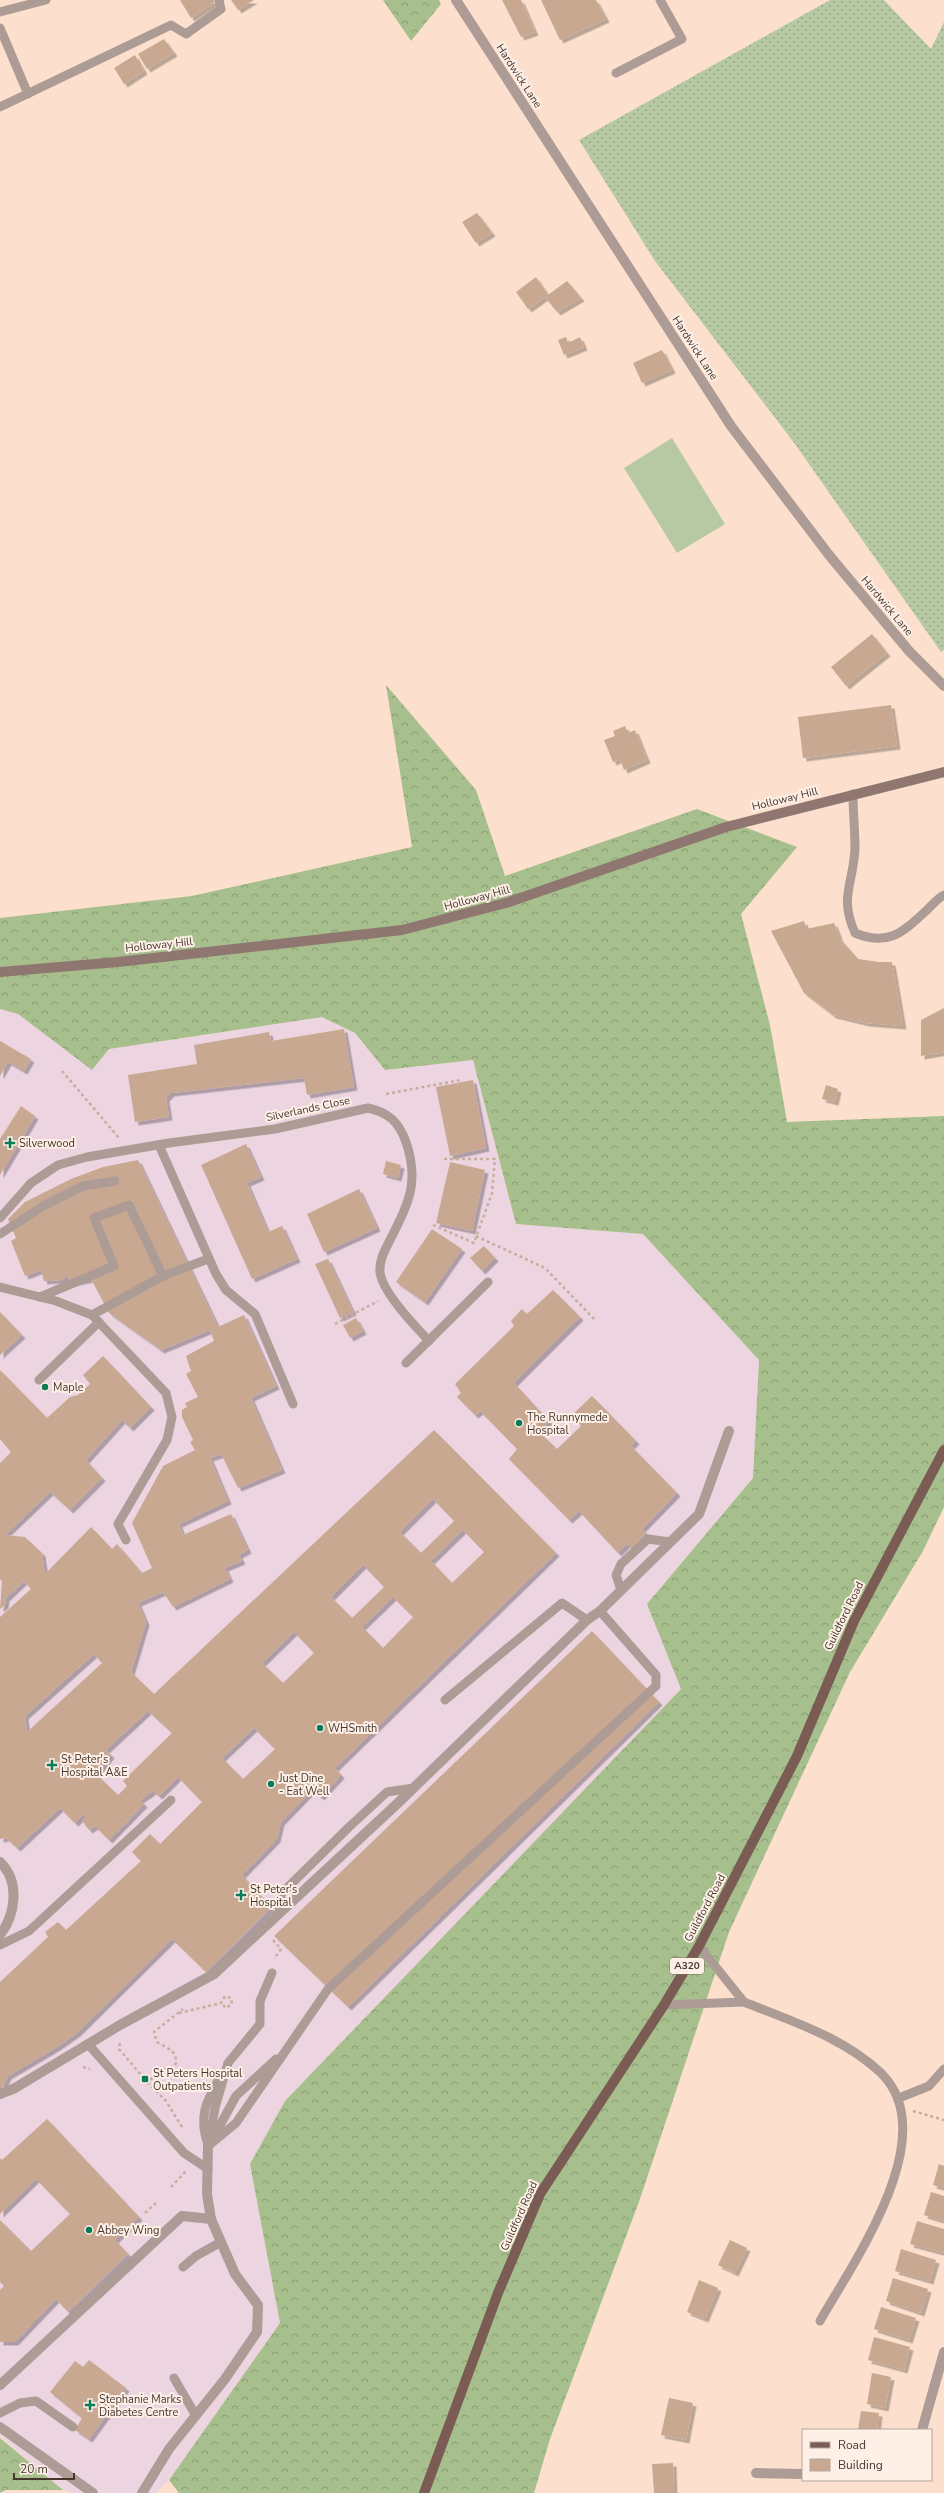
<svg xmlns="http://www.w3.org/2000/svg" width="944" height="2493" viewBox="0 0 944 2493" font-family="'Nunito Sans',sans-serif">
<style>
.medical{fill:#ecd5e1}
.grass{fill:url(#grass-dots)}
.forest{fill:url(#forest-crowns)}
.pitch{fill:#b6c9a3}
.building{fill:#c9a892;fill-rule:evenodd;filter:url(#shadow)}
.lines{fill:none;stroke-linecap:round;stroke-linejoin:round}
.path{stroke:#c5ae9e;stroke-width:2.5;stroke-dasharray:3 3;stroke-linecap:butt}
.service{stroke:#ad9b96;stroke-width:9}
.minor{stroke:#ad9b96;stroke-width:10}
.tertiary{stroke:#ad9b96;stroke-width:10}
.secondary{stroke:#907670;stroke-width:10}
.primary{stroke:#7b5c55;stroke-width:10}
.poi-dot{fill:#097b57;stroke:#fef0e7;stroke-width:1.5}
.labels{text-anchor:middle;dominant-baseline:central;stroke-width:4;stroke-linejoin:round;paint-order:stroke}
.shield{fill:#fef0e7;stroke:#7d6f66;stroke-width:1}
.shield-label{font-size:10px;font-weight:bold;fill:#46382f}
.street-label{font-size:11px;fill:#46382f;stroke:#fef0e7}
.poi-label{font-size:11px;fill:#46382f;stroke:#fef0e7;text-anchor:start}
</style>
<defs>
<pattern id="grass-dots" width="8" height="8" patternUnits="userSpaceOnUse"><rect width="8" height="8" fill="#b6c9a3"/><path d="M2 2h.1M6 6h.1" fill="none" stroke="#96a485" stroke-width="1.8" stroke-linecap="round"/></pattern>
<pattern id="forest-crowns" width="20" height="18" patternUnits="userSpaceOnUse"><rect width="20" height="18" fill="#a6bf8c"/><path d="M2 6a3 3 0 1 1 6 0M12 15a3 3 0 1 1 6 0" fill="none" stroke="#899c73"/></pattern>
<filter id="shadow"><feDropShadow dx="3.5" dy="3.5" stdDeviation="0" flood-color="#0004"/></filter>
</defs>
<rect width="100%" height="100%" fill="#fce0cd"/>
<path class="medical" d="M 0,1009 L 18,1014 L 92,1069 L 109,1049 L 322,1017 L 355,1033 L 385,1070 L 473,1060 L 516,1224 L 643,1234 L 759,1360 L 753,1478 L 647,1604 L 681,1689 L 285,2101 L 250,2164 L 280,2323 L 169,2480 L 156,2493 L 74,2493 L 63,2490 L 0,2436 Z"/>
<path class="grass" d="M 830,0 L 884,0 L 931,49 L 944,22 L 944,650 L 941,652 L 795,444 L 655,261 L 579,140 Z"/>
<g class="forest">
<path d="M 383,0 L 439,0 L 441,4 L 411,41 Z"/>
<path d="M 386,685 L 476,790 L 505,876 L 697,809 L 797,847 L 741,914 L 770,1025 L 787,1122 L 944,1116 L 944,1507 L 923,1551 L 850,1672 L 729,1932 L 640,2199 L 550,2439 L 534,2493 L 179,2493 L 169,2480 L 280,2323 L 250,2164 L 285,2101 L 681,1689 L 647,1604 L 753,1478 L 759,1360 L 643,1234 L 516,1224 L 473,1060 L 385,1070 L 355,1033 L 322,1017 L 109,1049 L 92,1070 L 18,1014 L 0,1009 L 0,918 L 192,896 L 412,847 Z"/>
<path d="M 0,2438 L 63,2490 L 6,2490 L 0,2493 Z"/>
</g>
<path class="pitch" d="M 672,438 L 725,524 L 677,553 L 624,468 Z"/>
<g class="building">
<path d="M 180,0 L 214,0 L 215,2 L 191,18 Z"/>
<path d="M 231,0 L 254,0 L 238,10 Z"/>
<path d="M 502,0 L 521,0 L 535,32 L 521,37 Z"/>
<path d="M 541,0 L 596,0 L 606,19 L 560,40 Z"/>
<path d="M 164,39 L 174,53 L 147,69 L 138,54 Z"/>
<path d="M 135,55 L 144,71 L 124,84 L 114,68 Z"/>
<path d="M 477,213 L 492,233 L 476,243 L 462,222 Z"/>
<path d="M 536,277 L 548,295 L 567,281 L 581,298 L 557,312 L 545,297 L 528,309 L 516,292 Z"/>
<path d="M 566,337 L 568,343 L 580,337 L 584,347 L 564,355 L 558,340 Z"/>
<path d="M 662,350 L 672,370 L 642,383 L 633,363 Z"/>
<path d="M 872,634 L 887,653 L 846,686 L 831,667 Z"/>
<path d="M 891,705 L 897,746 L 803,758 L 798,717 Z"/>
<path d="M 625,726 L 628,733 L 635,730 L 647,760 L 624,770 L 620,759 L 613,762 L 604,740 L 615,736 L 613,731 Z"/>
<path d="M 804,921 L 806,929 L 834,923 L 840,939 L 858,959 L 879,962 L 892,962 L 903,1026 L 866,1023 L 833,1015 L 804,993 L 771,931 Z"/>
<path d="M 944,1008 L 944,1052 L 921,1056 L 921,1020 Z"/>
<path d="M 344,1029 L 354,1087 L 307,1095 L 304,1078 L 171,1093 L 166,1098 L 169,1117 L 135,1122 L 128,1075 L 197,1064 L 194,1045 L 269,1032 L 271,1041 Z"/>
<path d="M 0,1041 L 31,1059 L 24,1071 L 8,1062 L 0,1076 Z"/>
<path d="M 473,1080 L 486,1148 L 450,1156 L 436,1087 Z"/>
<path d="M 826,1085 L 838,1089 L 835,1102 L 822,1099 Z"/>
<path d="M 21,1106 L 35,1116 L 0,1175 L 0,1139 Z"/>
<path d="M 246,1144 L 261,1177 L 247,1183 L 268,1232 L 282,1226 L 297,1259 L 252,1279 L 201,1165 Z"/>
<path d="M 138,1160 L 218,1327 L 244,1315 L 276,1386 L 251,1398 L 282,1470 L 238,1488 L 221,1454 L 210,1458 L 228,1501 L 179,1524 L 183,1535 L 231,1514 L 248,1550 L 239,1555 L 242,1561 L 225,1568 L 230,1579 L 173,1607 L 163,1592 L 138,1603 L 146,1622 L 131,1672 L 154,1694 L 434,1430 L 556,1553 L 335,1768 L 341,1775 L 321,1797 L 312,1790 L 281,1822 L 277,1839 L 242,1875 L 271,1908 L 206,1972 L 172,1939 L 77,2033 L 57,2047 L 8,2076 L 0,2092 L 0,1982 L 48,1937 L 45,1932 L 58,1922 L 66,1930 L 141,1861 L 132,1852 L 150,1834 L 160,1844 L 202,1802 L 178,1777 L 159,1796 L 153,1791 L 140,1800 L 144,1804 L 109,1840 L 95,1826 L 89,1830 L 82,1821 L 86,1817 L 84,1814 L 75,1823 L 60,1808 L 17,1848 L 6,1838 L 0,1839 L 0,1617 L 31,1589 L 24,1581 L 6,1598 L 5,1605 L 0,1609 L 2,1581 L 0,1579 L 0,1463 L 11,1452 L 0,1439 L 0,1370 L 47,1418 L 70,1397 L 78,1395 L 90,1384 L 83,1375 L 103,1356 L 151,1407 L 130,1428 L 122,1420 L 86,1460 L 102,1478 L 70,1510 L 50,1492 L 5,1535 L 25,1537 L 42,1553 L 45,1574 L 91,1527 L 112,1549 L 117,1544 L 142,1573 L 152,1568 L 132,1523 L 163,1466 L 195,1450 L 190,1442 L 193,1440 L 182,1417 L 182,1410 L 187,1407 L 185,1403 L 198,1397 L 186,1374 L 191,1371 L 186,1356 L 214,1341 L 210,1330 L 161,1350 L 109,1313 L 91,1279 L 70,1283 L 68,1276 L 60,1280 L 44,1281 L 41,1270 L 25,1276 L 11,1241 L 16,1238 L 8,1219 L 25,1202 L 71,1179 L 103,1167 ZM 433,1499 L 454,1521 L 421,1553 L 400,1532 ZM 463,1530 L 484,1552 L 452,1583 L 431,1561 ZM 363,1565 L 384,1587 L 352,1618 L 331,1597 ZM 393,1597 L 413,1617 L 383,1648 L 362,1627 ZM 294,1632 L 314,1653 L 283,1683 L 262,1663 ZM 94,1654 L 102,1663 L 27,1732 L 25,1716 ZM 148,1711 L 172,1733 L 123,1781 L 127,1786 L 118,1795 L 96,1774 L 111,1755 L 106,1750 ZM 254,1728 L 275,1749 L 243,1779 L 222,1758 Z"/>
<path d="M 386,1161 L 401,1165 L 398,1178 L 383,1174 Z"/>
<path d="M 450,1162 L 485,1170 L 472,1231 L 436,1223 Z"/>
<path d="M 359,1189 L 377,1228 L 324,1252 L 307,1214 Z"/>
<path d="M 432,1229 L 462,1249 L 425,1302 L 396,1282 Z"/>
<path d="M 484,1246 L 495,1258 L 482,1271 L 470,1258 Z"/>
<path d="M 328,1259 L 353,1312 L 340,1318 L 315,1264 Z"/>
<path d="M 553,1290 L 580,1317 L 514,1383 L 549,1421 L 539,1432 L 557,1449 L 581,1426 L 572,1415 L 592,1396 L 636,1441 L 631,1446 L 677,1493 L 642,1529 L 646,1533 L 632,1549 L 627,1544 L 618,1553 L 579,1511 L 569,1520 L 509,1459 L 517,1449 L 480,1411 L 475,1415 L 457,1397 L 461,1393 L 455,1384 L 514,1326 L 511,1321 L 522,1309 L 527,1314 Z"/>
<path d="M 0,1312 L 22,1335 L 0,1355 Z"/>
<path d="M 356,1318 L 363,1331 L 350,1338 L 343,1325 Z"/>
<path d="M 592,1631 L 659,1702 L 348,2007 L 274,1936 Z"/>
<path d="M 47,2119 L 139,2217 L 115,2240 L 128,2254 L 68,2312 L 56,2299 L 15,2342 L 0,2342 L 0,2290 L 4,2286 L 0,2282 L 0,2220 L 31,2251 L 70,2214 L 36,2179 L 0,2214 L 0,2158 L 2,2160 Z"/>
<path d="M 939,2164 L 944,2166 L 944,2188 L 933,2185 Z"/>
<path d="M 931,2192 L 944,2196 L 944,2221 L 924,2215 Z"/>
<path d="M 917,2221 L 944,2229 L 944,2253 L 910,2244 Z"/>
<path d="M 730,2240 L 747,2248 L 735,2273 L 718,2265 Z"/>
<path d="M 901,2249 L 936,2260 L 930,2281 L 895,2271 Z"/>
<path d="M 893,2278 L 928,2289 L 921,2313 L 886,2301 Z"/>
<path d="M 699,2280 L 718,2288 L 705,2319 L 687,2312 Z"/>
<path d="M 881,2307 L 916,2318 L 909,2340 L 874,2329 Z"/>
<path d="M 874,2337 L 910,2347 L 904,2370 L 868,2360 Z"/>
<path d="M 89,2360 L 126,2388 L 89,2439 L 75,2430 L 82,2418 L 50,2392 L 75,2361 L 83,2367 Z"/>
<path d="M 872,2373 L 891,2377 L 885,2408 L 867,2404 Z"/>
<path d="M 669,2398 L 693,2403 L 686,2440 L 661,2435 Z"/>
<path d="M 861,2411 L 879,2413 L 877,2430 L 858,2430 Z"/>
<path d="M 673,2463 L 674,2493 L 654,2493 L 652,2464 Z"/>
</g>
<g class="lines">
<g class="path">
<path d="M 62,1071 L 119,1138"/>
<path d="M 386,1094 L 461,1080"/>
<path d="M 433,1225 L 474,1243 L 492,1193 L 495,1159 L 443,1159"/>
<path d="M 476,1236 L 545,1268 L 596,1321"/>
<path d="M 335,1324 L 378,1301"/>
<path d="M 273,1940 L 281,1949 L 274,1959"/>
<path d="M 179,2013 L 221,2003 L 225,1996 L 231,1998 L 232,2004 L 226,2008 L 221,2003"/>
<path d="M 120,2043 L 119,2049 L 148,2083"/>
<path d="M 83,2067 L 90,2069"/>
<path d="M 913,2111 L 944,2120"/>
<path d="M 182,2127 L 166,2101 L 148,2083 L 158,2071 L 175,2066 C 179,2051 168,2049 157,2042 L 154,2032 L 183,2009"/>
<path d="M 171,2187 L 186,2171"/>
<path d="M 145,2213 L 156,2203"/>
</g>
<g class="service">
<path d="M 0,12 L 46,0"/>
<path d="M 0,28 L 28,94"/>
<path d="M 616,73 L 682,39 L 660,0"/>
<path d="M 0,107 L 171,25 L 186,34 L 221,9 L 219,0"/>
<path d="M 853,794 C 853,812 855,831 855,849 C 853,885 839,897 855,933 C 889,947 903,932 928,909 C 933,904 938,898 944,895"/>
<path d="M 159,1145 L 216,1274 L 226,1290 L 255,1314 L 293,1404"/>
<path d="M 0,1218 L 31,1183 L 58,1165 L 87,1157 L 169,1143 L 275,1129 L 368,1108 C 388,1112 399,1122 406,1142 C 420,1183 408,1204 390,1240 C 385,1250 379,1260 380,1272 C 382,1292 415,1326 429,1341"/>
<path d="M 0,1234 L 45,1205 L 83,1186 L 115,1181"/>
<path d="M 0,1287 L 56,1301 L 92,1315 L 166,1393 L 172,1417 L 167,1440 L 118,1524 L 126,1540"/>
<path d="M 40,1297 L 114,1266 L 94,1218 L 129,1205 L 163,1276 L 208,1259"/>
<path d="M 92,1315 L 163,1276"/>
<path d="M 406,1363 L 488,1282"/>
<path d="M 39,1380 L 99,1322"/>
<path d="M 621,1590 L 616,1575 L 621,1564 L 648,1539 L 670,1542"/>
<path d="M 445,1700 L 562,1603 L 587,1620"/>
<path d="M 279,1913 L 281,1894 L 349,1827 L 387,1792 L 414,1788"/>
<path d="M 0,1945 L 29,1931 L 171,1800"/>
<path d="M 744,2002 C 791,2021 843,2037 881,2073 C 944,2135 854,2261 820,2321"/>
<path d="M 664,2005 L 744,2002 L 699,1946"/>
<path d="M 88,2044 L 184,2153 L 208,2169"/>
<path d="M 899,2098 L 929,2086 L 944,2069"/>
<path d="M 213,2138 L 236,2096 L 276,2059"/>
<path d="M 208,2145 C 198,2116 206,2102 220,2077"/>
<path d="M 208,2146 L 236,2123 L 328,1989 L 656,1686 L 656,1675 L 600,1611"/>
<path d="M 208,2146 L 215,2108 L 228,2063 L 260,2024 L 260,2001 L 272,1973"/>
<path d="M 183,2267 L 196,2256 L 221,2242"/>
<path d="M 174,2378 L 196,2416"/>
<path d="M 0,2413 L 20,2403 L 36,2401 L 73,2427"/>
</g>
<g class="minor">
<path d="M 0,1862 C 20,1881 16,1914 0,1935"/>
<path d="M 0,2094 L 15,2088 L 120,2025 L 214,1974 L 398,1803 L 587,1620 L 600,1611 L 699,1514 L 729,1431"/>
<path d="M 0,2385 L 182,2216 L 211,2219"/>
<path d="M 0,2427 L 93,2493"/>
<path d="M 922,2430 L 944,2352"/>
<path d="M 756,2473 L 803,2474"/>
<path d="M 142,2493 L 169,2449 L 225,2379 L 257,2332 L 258,2305 L 235,2274 L 211,2219 L 207,2194 L 208,2146"/>
</g>
<path class="tertiary" d="M 456,0 L 731,426 L 829,555 L 909,651 L 944,686"/>
<path class="secondary" d="M 0,972 L 118,962 L 402,930 L 509,902 L 726,827 L 944,772"/>
<path class="primary" d="M 424,2493 L 498,2293 L 540,2194 L 664,2005 L 699,1946 L 797,1756 L 854,1621 L 944,1450"/>
</g>
<g class="poi-dot">
<path d="M8 1137h4v4h4v4h-4v4h-4v-4h-4v-4h4z"/>
<circle cx="45" cy="1387" r="4"/>
<circle cx="519" cy="1423" r="4"/>
<circle cx="320" cy="1728" r="4"/>
<path d="M50 1759h4v4h4v4h-4v4h-4v-4h-4v-4h4z"/>
<circle cx="271" cy="1784" r="4"/>
<path d="M239 1889h4v4h4v4h-4v4h-4v-4h-4v-4h4z"/>
<rect x="141" y="2075" width="8" height="8" rx="2"/>
<circle cx="89" cy="2230" r="4"/>
<path d="M88 2399h4v4h4v4h-4v4h-4v-4h-4v-4h4z"/>
</g>
<g class="labels">
<rect class="shield" x="670" y="1958" width="34" height="16" rx="3"/>
<g class="shield-label">
<text x="687" y="1966">A320</text>
</g>
<g class="street-label">
<text transform="translate(519 76) rotate(57)">Hardwick Lane</text>
<text transform="translate(695 348) rotate(57)">Hardwick Lane</text>
<text transform="translate(887 606) rotate(50)">Hardwick Lane</text>
<text transform="translate(785 799) rotate(-14)">Holloway Hill</text>
<text transform="translate(477 898) rotate(-15)">Holloway Hill</text>
<text transform="translate(159 945) rotate(-6)">Holloway Hill</text>
<text transform="translate(308 1109) rotate(-12)">Silverlands Close</text>
<text transform="translate(844 1616) rotate(-64)">Guildford Road</text>
<text transform="translate(705 1908) rotate(-62)">Guildford Road</text>
<text transform="translate(519 2216) rotate(-66)">Guildford Road</text>
</g>
<g class="poi-label">
<text x="19" y="1143">Silverwood</text>
<text x="53" y="1387">Maple</text>
<text x="527" y="1417">The Runnymede<tspan x="527" dy="13">Hospital</tspan></text>
<text x="328" y="1728">WHSmith</text>
<text x="61" y="1759">St Peter's<tspan x="61" dy="13">Hospital A&amp;E</tspan></text>
<text x="279" y="1778">Just Dine<tspan x="279" dy="13">- Eat Well</tspan></text>
<text x="250" y="1889">St Peter's<tspan x="250" dy="13">Hospital</tspan></text>
<text x="153" y="2073">St Peters Hospital<tspan x="153" dy="13">Outpatients</tspan></text>
<text x="97" y="2230">Abbey Wing</text>
<text x="99" y="2399">Stephanie Marks<tspan x="99" dy="13">Diabetes Centre</tspan></text>
</g>
</g>
<rect x="802" y="2429" width="130" height="52" fill="#fef0e7" stroke="#b4a69d"/>
<rect x="810" y="2442" width="20" height="6" fill="#7b5c55" stroke="#b4a69d"/>
<text x="838" y="2449" font-size="12" fill="#46382f">Road</text>
<rect x="810" y="2459" width="20" height="12" fill="#c9a892" stroke="#b4a69d"/>
<text x="838" y="2469" font-size="12" fill="#46382f">Building</text>
<path d="M14 2473v6h60v-6" fill="none" stroke="#46382f" stroke-width="2"/>
<text x="20" y="2473" font-size="12" fill="#46382f" stroke="#fef0e7" stroke-width="3" paint-order="stroke">20 m</text>
</svg>
